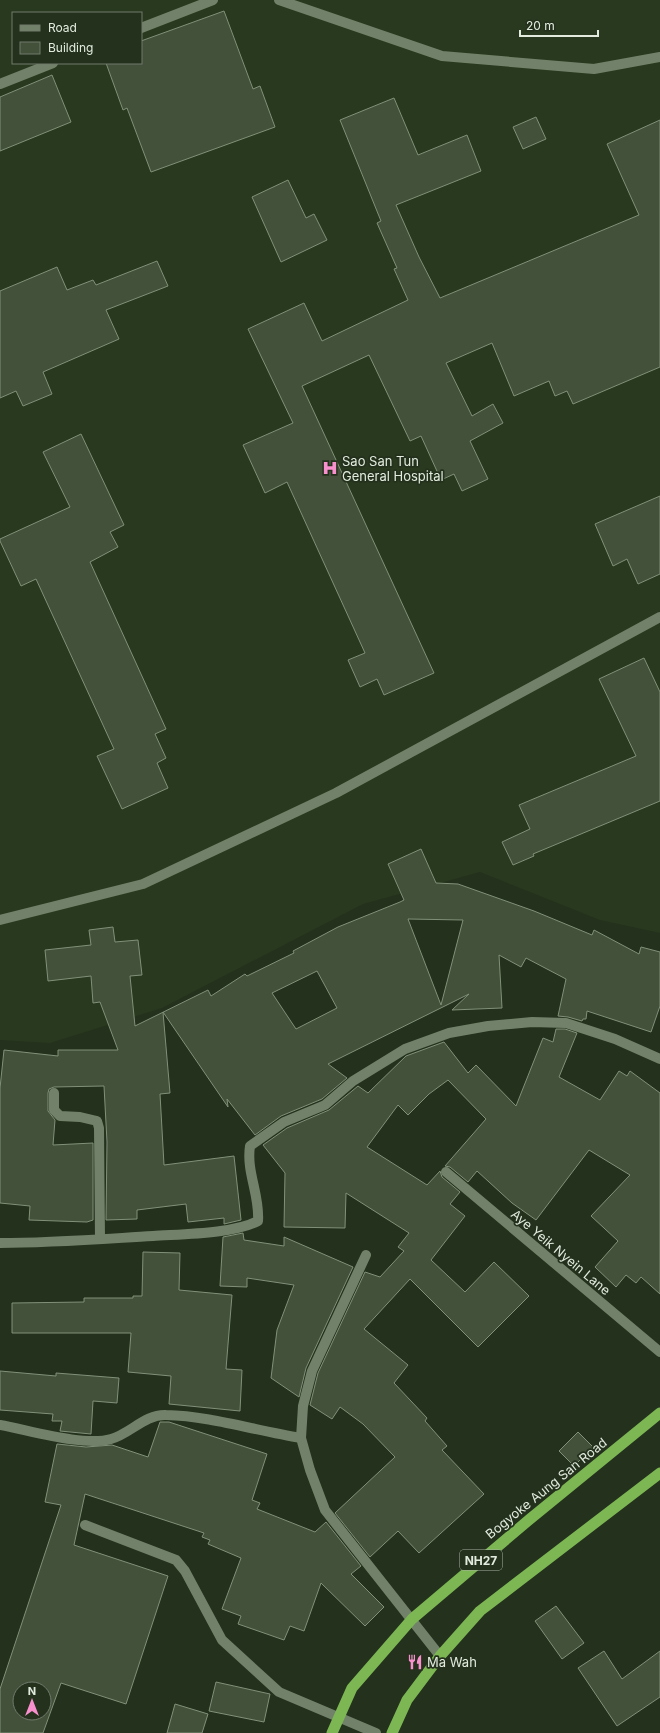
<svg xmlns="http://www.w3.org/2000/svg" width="660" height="1733" viewBox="0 0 660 1733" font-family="Inter,sans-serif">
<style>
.built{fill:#29391f;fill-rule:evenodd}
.building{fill:#43513b;stroke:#819179;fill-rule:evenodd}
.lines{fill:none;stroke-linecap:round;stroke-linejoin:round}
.service{stroke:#72826a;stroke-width:10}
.minor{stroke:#72826a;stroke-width:10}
.trunk{stroke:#7cb754;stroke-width:11}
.labels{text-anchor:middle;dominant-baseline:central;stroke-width:3.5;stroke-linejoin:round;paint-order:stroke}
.shield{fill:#24311d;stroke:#a9b3a4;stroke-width:1}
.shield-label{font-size:12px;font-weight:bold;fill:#e2ebde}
.poi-label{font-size:13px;fill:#e2ebde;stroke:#24311d;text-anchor:start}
.street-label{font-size:13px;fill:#e2ebde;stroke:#24311d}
</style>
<rect width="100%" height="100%" fill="#24311d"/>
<path class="built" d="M 0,0 L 660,0 L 660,933 L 600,920 L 480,872 L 363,904 L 162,1008 L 50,1043 L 0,1040 ZM 13,13 L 141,13 L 141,63 L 13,63 Z"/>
<g class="building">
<path d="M 224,11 L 253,89 L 260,86 L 275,127 L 151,172 L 127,108 L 123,110 L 106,63 L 141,63 L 141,41 Z"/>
<path d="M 52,75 L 71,122 L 0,151 L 0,97 Z"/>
<path d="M 394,98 L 418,155 L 467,135 L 481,171 L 396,205 L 419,257 L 440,298 L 639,215 L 607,144 L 660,120 L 660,367 L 573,404 L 567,391 L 555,396 L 549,381 L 514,396 L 492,343 L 446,363 L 472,416 L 493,404 L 503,423 L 470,441 L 488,479 L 462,491 L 454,474 L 441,480 L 421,436 L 410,441 L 369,355 L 302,386 L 434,673 L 384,695 L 377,679 L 360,687 L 348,660 L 365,653 L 287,482 L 265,493 L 243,445 L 293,423 L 248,329 L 304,303 L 322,341 L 408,300 L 394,269 L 397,268 L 377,223 L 381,221 L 340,120 Z"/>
<path d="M 536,117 L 546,139 L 523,149 L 513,127 Z"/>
<path d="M 288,180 L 306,218 L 314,214 L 327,240 L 281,262 L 252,197 Z"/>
<path d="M 157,261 L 168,286 L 106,310 L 119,339 L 43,372 L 52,394 L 23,406 L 16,391 L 0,398 L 0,291 L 57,267 L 67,290 L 93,280 L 96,285 Z"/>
<path d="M 81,434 L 124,525 L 110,532 L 118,547 L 90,562 L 166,729 L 155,734 L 166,758 L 157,763 L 168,788 L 122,809 L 97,756 L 114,749 L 36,579 L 21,586 L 0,541 L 0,539 L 70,507 L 43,452 Z"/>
<path d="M 660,496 L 660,574 L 638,584 L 627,559 L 613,566 L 595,524 Z"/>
<path d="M 644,658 L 660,692 L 660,801 L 533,854 L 534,856 L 513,865 L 502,842 L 530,829 L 519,805 L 636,756 L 599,679 Z"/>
<path d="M 421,849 L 436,883 L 458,884 L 534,911 L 592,935 L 594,930 L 639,954 L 641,947 L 660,952 L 660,1006 L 651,1032 L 587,1011 L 586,1019 L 583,1019 L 582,1021 L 568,1017 L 558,1016 L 566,979 L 526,958 L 521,967 L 499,955 L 502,1008 L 452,1010 L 469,994 L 328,1064 L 347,1078 L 322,1099 L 281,1116 L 255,1135 L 227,1099 L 228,1107 L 163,1012 L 170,1093 L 160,1094 L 164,1165 L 234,1156 L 241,1220 L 224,1224 L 224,1218 L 188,1222 L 186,1204 L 137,1210 L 137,1219 L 106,1220 L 107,1142 L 104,1086 L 54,1087 L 49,1089 L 48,1093 L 48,1111 L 55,1120 L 53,1145 L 93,1143 L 93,1220 L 87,1222 L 29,1220 L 30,1206 L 0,1203 L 0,1088 L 4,1050 L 58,1056 L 58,1050 L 118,1050 L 100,1002 L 93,1003 L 91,976 L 48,981 L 45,950 L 91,945 L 89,930 L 113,927 L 115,942 L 138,940 L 142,975 L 130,976 L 135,1026 L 208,990 L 211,996 L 245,974 L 247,976 L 294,953 L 293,951 L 338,927 L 400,902 L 404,900 L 388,864 ZM 408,919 L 463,920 L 441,1005 ZM 317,971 L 337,1008 L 296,1029 L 272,993 Z"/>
<path d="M 556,1029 L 565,1029 L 577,1033 L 559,1077 L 600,1100 L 619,1071 L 627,1076 L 630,1071 L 660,1093 L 660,1294 L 641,1277 L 636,1283 L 626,1275 L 616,1287 L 595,1267 L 618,1241 L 591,1216 L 630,1175 L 589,1150 L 536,1220 L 512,1203 L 477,1171 L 468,1182 L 450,1167 L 445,1166 L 486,1119 L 448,1080 L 429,1094 L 408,1115 L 398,1105 L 367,1147 L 427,1185 L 440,1171 L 442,1177 L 460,1192 L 450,1204 L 465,1216 L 431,1260 L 465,1292 L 494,1262 L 529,1296 L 478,1347 L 410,1279 L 364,1329 L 408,1365 L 394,1383 L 427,1418 L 425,1421 L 447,1446 L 442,1450 L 484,1494 L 419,1553 L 398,1531 L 370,1557 L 335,1513 L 395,1457 L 363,1424 L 340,1407 L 332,1419 L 310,1405 L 318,1373 L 365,1272 L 380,1277 L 404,1251 L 398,1247 L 409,1233 L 346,1193 L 345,1228 L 284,1227 L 285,1173 L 263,1145 L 287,1128 L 329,1110 L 358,1086 L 368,1093 L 406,1056 L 444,1042 L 468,1073 L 476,1065 L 516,1106 L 543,1038 L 553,1042 Z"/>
<path d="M 243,1233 L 244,1240 L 284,1246 L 284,1237 L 353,1267 L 306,1368 L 299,1397 L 271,1378 L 277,1330 L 294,1285 L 247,1278 L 247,1287 L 220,1286 L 223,1237 Z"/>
<path d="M 143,1252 L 180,1253 L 179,1290 L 232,1295 L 226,1369 L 242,1370 L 240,1411 L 169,1404 L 171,1376 L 128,1372 L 131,1333 L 12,1333 L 12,1303 L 84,1302 L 84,1298 L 133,1298 L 133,1296 L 142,1296 Z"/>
<path d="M 0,1371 L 56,1376 L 56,1373 L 119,1378 L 117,1403 L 93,1401 L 91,1434 L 60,1431 L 62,1421 L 52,1421 L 53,1414 L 0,1410 Z"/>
<path d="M 160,1422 L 169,1422 L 267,1454 L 252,1500 L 260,1503 L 257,1509 L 315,1532 L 326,1522 L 361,1566 L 351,1574 L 384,1607 L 365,1626 L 321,1583 L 304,1631 L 290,1626 L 284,1640 L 238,1624 L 241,1616 L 222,1609 L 241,1558 L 208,1544 L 210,1540 L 202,1537 L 204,1533 L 85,1494 L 74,1545 L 168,1576 L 126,1704 L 61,1683 L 43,1733 L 0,1733 L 0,1689 L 61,1505 L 45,1502 L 57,1444 L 86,1447 L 112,1445 L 148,1457 ZM 20,1689 L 44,1689 L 44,1713 L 20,1713 Z"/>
<path d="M 578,1432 L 593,1447 L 574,1466 L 559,1451 Z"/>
<path d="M 556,1606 L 584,1643 L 562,1659 L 535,1621 Z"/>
<path d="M 604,1651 L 622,1679 L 660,1651 L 660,1697 L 617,1726 L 578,1668 Z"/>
<path d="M 216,1682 L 270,1694 L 264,1722 L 209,1711 Z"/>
<path d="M 175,1704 L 208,1714 L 202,1733 L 167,1733 Z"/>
</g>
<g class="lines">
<path class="service" d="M 0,920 L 143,884 L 336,793 L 660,617"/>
<g class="minor">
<path d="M 279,0 L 442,56 L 594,69 L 660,57"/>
<path d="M 141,28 L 213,0"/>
<path d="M 0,84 L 53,63"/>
<path d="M 54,1093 L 54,1110 L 60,1116 L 80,1117 L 97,1121 L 99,1128 L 100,1239"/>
<path d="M 446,1172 L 660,1352"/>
<path d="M 0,1243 C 51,1243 102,1239 153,1236 C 182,1234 233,1234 258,1221 C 260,1195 246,1172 250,1146 L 284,1122 L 325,1105 L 353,1081 L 405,1049 L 449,1033 L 488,1026 L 532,1022 L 566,1023 L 615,1039 L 660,1059"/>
<path d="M 0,1425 C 29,1430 84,1447 111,1439 C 130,1434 145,1414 166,1415 C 211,1416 256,1431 301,1438 L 310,1470 L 325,1510 L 440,1656"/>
<path d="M 301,1438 L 303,1406 L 312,1371 L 366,1255"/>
<path d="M 85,1525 L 176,1560 L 185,1571 L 222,1640 L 279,1692 L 376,1733"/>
</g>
<g class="trunk">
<path d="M 332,1733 L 352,1688 L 412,1619 L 530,1519 L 660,1413"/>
<path d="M 392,1733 L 407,1700 L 440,1656 L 480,1611 L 660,1473"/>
</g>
</g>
<defs>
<symbol id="hospital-bare" viewBox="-9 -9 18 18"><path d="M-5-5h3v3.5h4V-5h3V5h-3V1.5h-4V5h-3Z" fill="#f790cd" stroke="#24311d" stroke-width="2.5" paint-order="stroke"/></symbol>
<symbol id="restaurant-bare" viewBox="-9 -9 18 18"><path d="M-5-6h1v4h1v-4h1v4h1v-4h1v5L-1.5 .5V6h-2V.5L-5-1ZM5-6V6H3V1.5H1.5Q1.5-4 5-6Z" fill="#f790cd" stroke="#24311d" stroke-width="2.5" paint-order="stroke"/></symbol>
</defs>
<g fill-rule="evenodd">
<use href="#hospital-bare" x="319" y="457" width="22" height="22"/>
<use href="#restaurant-bare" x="404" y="1651" width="22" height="22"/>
</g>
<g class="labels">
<rect class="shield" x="460" y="1550" width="42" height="20" rx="3"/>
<g class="shield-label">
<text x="481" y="1560">NH27</text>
</g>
<g class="poi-label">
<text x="342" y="461">Sao San Tun<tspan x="342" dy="15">General Hospital</tspan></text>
<text x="427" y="1662">Ma Wah</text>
</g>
<g class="street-label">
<text transform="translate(561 1252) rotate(40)">Aye Yeik Nyein Lane</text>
<text transform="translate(546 1488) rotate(-39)">Bogyoke Aung San Road</text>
</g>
</g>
<rect x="12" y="12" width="130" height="52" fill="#24311d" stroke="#707b6a"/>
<rect x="20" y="25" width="20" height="6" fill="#72826a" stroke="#707b6a"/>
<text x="48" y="32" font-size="12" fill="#e2ebde">Road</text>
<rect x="20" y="42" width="20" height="12" fill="#43513b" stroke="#707b6a"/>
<text x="48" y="52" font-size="12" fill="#e2ebde">Building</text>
<g transform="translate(32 1701)"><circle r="19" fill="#24311d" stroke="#707b6a"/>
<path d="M0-3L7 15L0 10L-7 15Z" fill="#f790cd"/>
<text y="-6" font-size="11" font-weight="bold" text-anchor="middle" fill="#e2ebde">N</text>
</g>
<path d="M520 30v6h78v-6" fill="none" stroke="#e2ebde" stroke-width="2"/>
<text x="526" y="30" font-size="12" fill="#e2ebde" stroke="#24311d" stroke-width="3" paint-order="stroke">20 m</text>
</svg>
